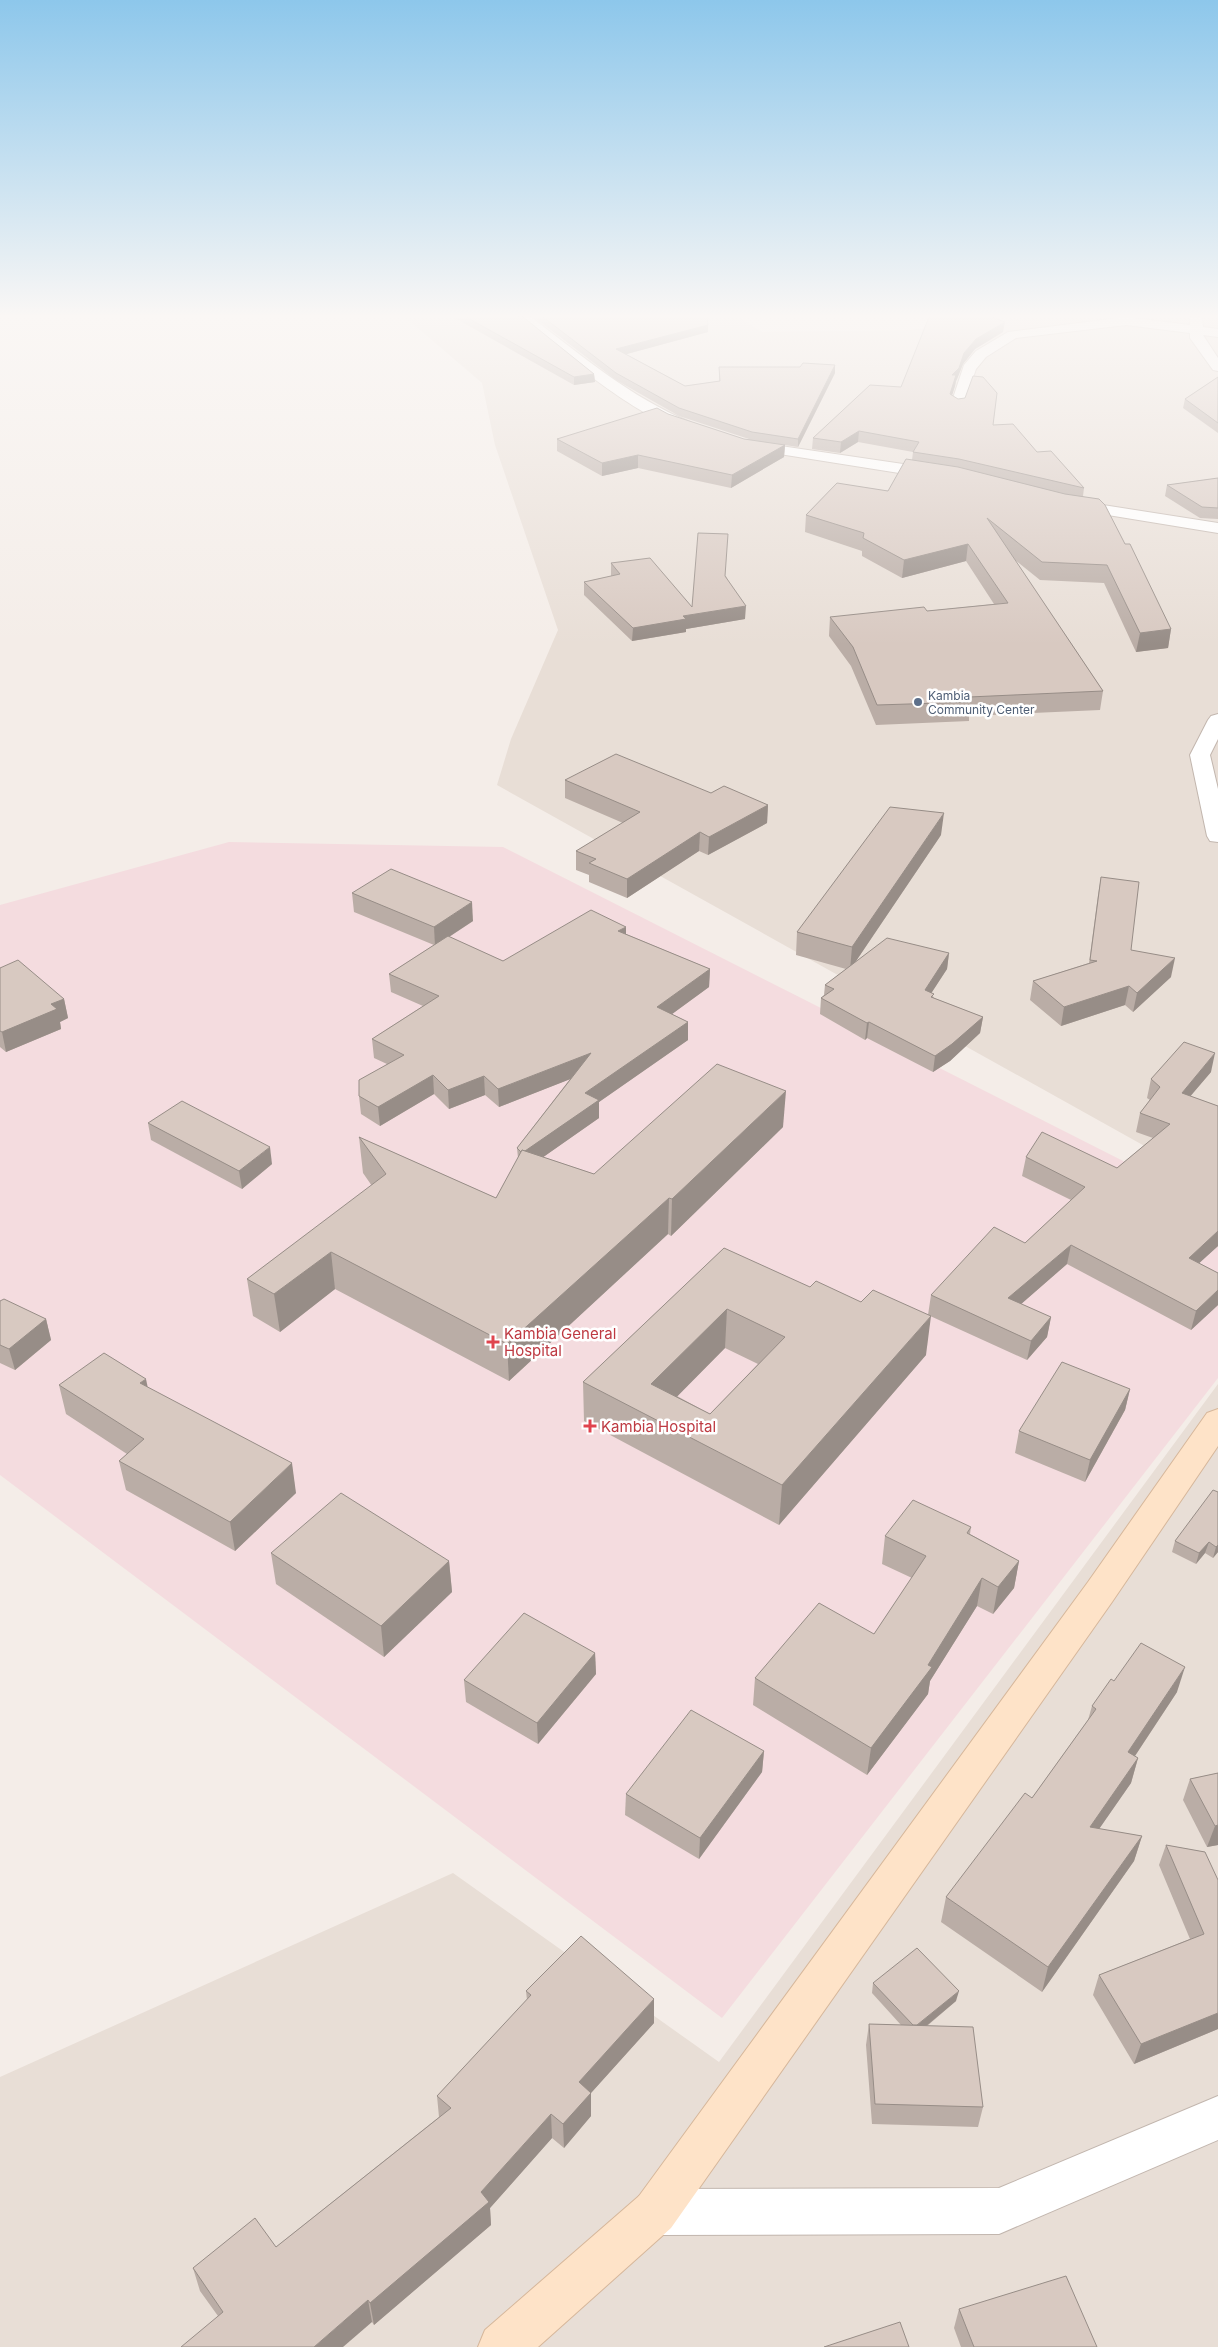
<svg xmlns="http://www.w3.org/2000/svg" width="1218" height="2347" viewBox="0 0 1218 2347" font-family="Inter,sans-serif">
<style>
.residential{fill:#e8ded6}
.medical{fill:#f4dcdf}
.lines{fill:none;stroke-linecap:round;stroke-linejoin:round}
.minor-casing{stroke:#c2b6ae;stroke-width:2}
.secondary-casing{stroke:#d6b79b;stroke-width:2}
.minor{fill:#fff;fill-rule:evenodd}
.secondary{fill:#fee3c8;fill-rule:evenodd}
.wall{fill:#baada6;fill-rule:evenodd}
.shaded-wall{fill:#978d87}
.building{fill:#d8c9c1;stroke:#978d87;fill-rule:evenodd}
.service-dot{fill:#5c6f8a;stroke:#fff;stroke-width:2}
.health-dot{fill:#e0444e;stroke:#fff;stroke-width:2}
.labels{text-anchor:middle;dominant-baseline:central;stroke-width:5;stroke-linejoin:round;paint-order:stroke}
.far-service-label{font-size:12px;fill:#4e5e75;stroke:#fff;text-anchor:start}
.health-label{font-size:15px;fill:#be3a42;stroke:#fff;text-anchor:start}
</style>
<rect width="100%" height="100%" fill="#f4ede8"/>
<g class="residential">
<path d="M 405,317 L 739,317 L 762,332 L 910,330 L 1030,317 L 1218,317 L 1218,1187 L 497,785 L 511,739 L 558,630 L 495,445 L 482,383 Z"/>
<path d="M 1218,1384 L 1218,2347 L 0,2347 L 0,2077 L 453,1873 L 719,2062 Z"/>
</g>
<path class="medical" d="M 229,842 L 503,847 L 1218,1209 L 1218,1378 L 722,2018 L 0,1475 L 0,905 Z"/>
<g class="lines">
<defs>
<g id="minor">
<path d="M 517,317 L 531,317 C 582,356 630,397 690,422 L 692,425 L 690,428 C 661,435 571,361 546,342 C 537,334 523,326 517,317 Z"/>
<path d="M 1126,317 L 1190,325 L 1190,317 L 1202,317 L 1203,327 L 1218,329 L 1218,337 L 1203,335 L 1218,358 L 1218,371 L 1213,370 L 1190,338 L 1190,333 L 1126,325 L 1016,338 L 986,357 L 976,369 L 963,407 L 958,408 L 951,404 L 964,365 L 976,351 L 1008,332 Z"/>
<path d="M 747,441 L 937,469 L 945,474 L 937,479 L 742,448 L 740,445 L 742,442 Z"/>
<path d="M 1071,500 L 1218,523 L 1218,533 L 1065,508 L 1063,505 L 1065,502 Z"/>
<path d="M 1218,714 L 1218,739 L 1210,755 L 1218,789 L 1218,842 L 1210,841 L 1207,836 L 1190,755 L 1208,720 L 1211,716 Z"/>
<path d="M 1218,2096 L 1218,2140 L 999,2234 L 655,2235 L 639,2228 L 632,2212 L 639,2196 L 655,2189 L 999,2188 Z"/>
</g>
<path id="secondary" d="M 1218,1409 L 1218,1446 L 1112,1602 L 671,2228 L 538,2347 L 478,2347 L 485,2330 L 639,2196 L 1088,1582 L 1207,1413 Z"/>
</defs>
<use href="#minor" class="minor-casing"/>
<use href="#secondary" class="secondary-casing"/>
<use href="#minor" class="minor"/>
<use href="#secondary" class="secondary"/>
</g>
<g class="wall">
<path d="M 453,317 L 523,317 L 594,374 L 595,382 L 574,385 Z"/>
<path d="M 534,317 L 707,317 L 708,332 L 626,354 L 685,386 L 719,381 L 719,367 L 800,367 L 835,365 L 835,373 L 798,447 L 785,445 L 784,457 L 731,488 L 638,468 L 602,476 L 557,451 L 557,439 L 668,414 L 744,439 L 749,439 L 679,416 L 616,380 Z"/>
<path d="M 1003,332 L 975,349 L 963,364 L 957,379 L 956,381 L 955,386 L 952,395 L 993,425 L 1037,452 L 1084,488 L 1083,496 L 1125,544 L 1171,629 L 1168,648 L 1136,652 L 1104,583 L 1040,580 L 1015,560 L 1103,691 L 1100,710 L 969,716 L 969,721 L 876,725 L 851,666 L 829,636 L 830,617 L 927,611 L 994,604 L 966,561 L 902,578 L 862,556 L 862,551 L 805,532 L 806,515 L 888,491 L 912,460 L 913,452 L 858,442 L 840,453 L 812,449 L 813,438 L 901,387 Z"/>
<path d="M 1218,377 L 1218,433 L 1183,408 L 1185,399 Z"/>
<path d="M 1218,478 L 1218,519 L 1200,518 L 1165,496 L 1167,485 Z"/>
<path d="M 611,563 L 692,607 L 726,576 L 745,619 L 686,629 L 686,632 L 632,641 L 584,595 L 584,582 L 611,576 Z"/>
<path d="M 565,780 L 711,793 L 768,805 L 767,823 L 708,855 L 699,851 L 627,898 L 589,882 L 589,875 L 576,870 L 576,851 L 623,823 L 565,798 Z"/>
<path d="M 941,835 L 856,961 L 949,953 L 947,969 L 931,993 L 934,998 L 983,1017 L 980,1033 L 950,1061 L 933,1072 L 867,1038 L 865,1040 L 820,1014 L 821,998 L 824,995 L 825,985 L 846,969 L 796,955 L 797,932 Z"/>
<path d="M 1101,877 L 1131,950 L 1171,977 L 1133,1012 L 1125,1005 L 1061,1026 L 1030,1000 L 1033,981 L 1089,963 L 1098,895 Z"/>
<path d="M 352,893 L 473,921 L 449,937 L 503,961 L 626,934 L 710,969 L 709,987 L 672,1014 L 688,1022 L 688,1040 L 599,1102 L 599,1118 L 543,1157 L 594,1174 L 783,1127 L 671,1236 L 668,1234 L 509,1381 L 335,1289 L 280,1332 L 253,1316 L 247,1279 L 372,1186 L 363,1173 L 359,1137 L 496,1198 L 518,1158 L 517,1148 L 570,1079 L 499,1107 L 485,1095 L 449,1109 L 434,1094 L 380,1126 L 361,1114 L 359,1096 L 387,1064 L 374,1058 L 372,1039 L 423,1006 L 391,992 L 389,974 L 434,945 L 354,912 Z"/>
<path d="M 0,968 L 64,999 L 68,1018 L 60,1022 L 61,1029 L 6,1052 L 0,1047 Z"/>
<path d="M 1211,1072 L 1190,1096 L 1218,1106 L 1218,1246 L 1199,1263 L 1218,1273 L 1218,1305 L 1191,1330 L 1067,1264 L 1021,1304 L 1051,1317 L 1047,1337 L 1027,1360 L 928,1315 L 931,1295 L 1025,1243 L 1071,1200 L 1022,1176 L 1026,1157 L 1117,1168 L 1153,1138 L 1136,1132 L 1140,1113 L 1150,1100 L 1147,1098 L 1151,1079 Z"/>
<path d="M 148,1123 L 272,1164 L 242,1189 L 151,1140 Z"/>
<path d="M 724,1248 L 926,1355 L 779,1525 L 584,1421 L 583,1382 ZM 725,1348 L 758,1364 L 710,1414 L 677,1396 Z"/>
<path d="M 0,1301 L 46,1319 L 51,1340 L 15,1370 L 0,1363 Z"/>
<path d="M 59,1385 L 148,1387 L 296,1493 L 235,1551 L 126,1490 L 119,1461 L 127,1454 L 66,1414 Z"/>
<path d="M 1130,1389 L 1125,1410 L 1085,1482 L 1015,1453 L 1019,1431 Z"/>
<path d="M 1218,1492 L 1218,1552 L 1213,1558 L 1205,1553 L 1196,1564 L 1172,1552 L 1175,1541 Z"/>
<path d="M 971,1527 L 970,1534 L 1019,1561 L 1014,1588 L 993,1614 L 977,1606 L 930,1681 L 928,1694 L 867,1775 L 753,1705 L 755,1678 L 874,1634 L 912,1578 L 882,1564 L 885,1536 Z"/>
<path d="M 271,1553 L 449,1561 L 452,1592 L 384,1657 L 276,1584 Z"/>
<path d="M 595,1653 L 596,1674 L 538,1744 L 466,1702 L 464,1680 Z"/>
<path d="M 1114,1681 L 1177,1692 L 1135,1756 L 1138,1758 L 1131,1783 L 1099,1829 L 1142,1836 L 1134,1861 L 1042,1992 L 941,1922 L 946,1897 L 1032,1798 L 1088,1720 L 1092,1706 Z"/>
<path d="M 764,1751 L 762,1772 L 699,1859 L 625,1815 L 626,1794 Z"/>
<path d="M 1218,1773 L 1218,1845 L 1207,1847 L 1183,1800 L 1190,1779 Z"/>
<path d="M 1166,1845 L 1205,1852 L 1218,2029 L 1134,2064 L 1093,1995 L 1099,1975 L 1190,1939 L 1159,1865 Z"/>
<path d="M 873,1983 L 956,2001 L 927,2026 L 983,2107 L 978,2127 L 872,2124 L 866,2045 L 869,2024 L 901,2025 L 872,1993 Z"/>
<path d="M 526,1991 L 654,2023 L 591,2093 L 591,2116 L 564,2148 L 552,2138 L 490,2208 L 491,2225 L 374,2325 L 372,2322 L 218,2316 L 200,2291 L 193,2268 L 276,2247 L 439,2117 L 437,2096 L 527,2000 Z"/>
<path d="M 959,2309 L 1097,2347 L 961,2347 L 954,2328 Z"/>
</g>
<g class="shaded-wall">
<path d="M 1005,322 L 1003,332 L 975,349 L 963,364 L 957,379 L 956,381 L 955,386 L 949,405 L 952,375 L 964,353 L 976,339 Z"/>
<path d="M 708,325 L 708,332 L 616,357 L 616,349 Z"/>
<path d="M 835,365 L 835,373 L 798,447 L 798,439 Z"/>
<path d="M 594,374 L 595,382 L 574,385 L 574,377 Z"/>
<path d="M 859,431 L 858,442 L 840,453 L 841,442 Z"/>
<path d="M 785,445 L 784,457 L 731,488 L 732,475 Z"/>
<path d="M 638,455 L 638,468 L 602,476 L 602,463 Z"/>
<path d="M 968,544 L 966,561 L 902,578 L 904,560 Z"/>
<path d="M 746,606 L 745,619 L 686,629 L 686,632 L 632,641 L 633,628 L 683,616 Z"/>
<path d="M 1171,629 L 1168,648 L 1136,652 L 1140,633 Z"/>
<path d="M 768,805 L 767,823 L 708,855 L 709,837 Z"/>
<path d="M 944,813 L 941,835 L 850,970 L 852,947 Z"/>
<path d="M 700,832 L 699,851 L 627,898 L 627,879 Z"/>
<path d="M 472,902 L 473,921 L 435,946 L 434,927 Z"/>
<path d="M 626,927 L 626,944 L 618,931 Z"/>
<path d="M 949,953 L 947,969 L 923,1006 L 925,990 Z"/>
<path d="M 1175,958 L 1171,977 L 1133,1012 L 1137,993 Z"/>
<path d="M 710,969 L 709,987 L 657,1025 L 657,1007 Z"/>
<path d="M 1129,986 L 1125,1005 L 1061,1026 L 1064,1007 Z"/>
<path d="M 64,999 L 68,1018 L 60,1022 L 61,1029 L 6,1052 L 2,1032 L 51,1004 Z"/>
<path d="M 983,1017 L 980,1033 L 950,1061 L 933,1072 L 935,1056 Z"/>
<path d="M 688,1022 L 688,1040 L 599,1102 L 599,1118 L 522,1172 L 521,1153 L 585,1093 Z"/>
<path d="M 869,1022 L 867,1038 L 865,1040 L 867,1023 Z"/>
<path d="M 591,1053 L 591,1071 L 499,1107 L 498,1089 Z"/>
<path d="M 1215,1053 L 1211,1072 L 1177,1112 L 1182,1093 Z"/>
<path d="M 433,1075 L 434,1094 L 380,1126 L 378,1107 Z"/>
<path d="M 484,1076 L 485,1095 L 449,1109 L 448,1090 Z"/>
<path d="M 786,1091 L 783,1127 L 671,1236 L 672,1199 Z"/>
<path d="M 270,1147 L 272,1164 L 242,1189 L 239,1171 Z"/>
<path d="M 669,1198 L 668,1234 L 509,1381 L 507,1344 Z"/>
<path d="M 1218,1231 L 1218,1246 L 1184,1277 L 1189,1258 Z"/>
<path d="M 1071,1245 L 1067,1264 L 1005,1318 L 1008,1298 Z"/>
<path d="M 331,1252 L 335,1289 L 280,1332 L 274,1294 Z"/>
<path d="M 1218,1290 L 1218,1305 L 1191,1330 L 1196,1311 Z"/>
<path d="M 727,1309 L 725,1348 L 655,1419 L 651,1384 Z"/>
<path d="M 931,1316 L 926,1355 L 779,1525 L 782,1485 Z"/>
<path d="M 1051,1317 L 1047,1337 L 1027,1360 L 1031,1341 Z"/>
<path d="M 46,1319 L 51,1340 L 15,1370 L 9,1349 Z"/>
<path d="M 146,1379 L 152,1408 L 140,1383 Z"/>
<path d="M 1130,1389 L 1125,1410 L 1085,1482 L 1090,1460 Z"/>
<path d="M 292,1463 L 296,1493 L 235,1551 L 230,1522 Z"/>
<path d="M 1209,1542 L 1205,1553 L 1196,1564 L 1199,1553 Z"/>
<path d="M 1218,1545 L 1218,1552 L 1213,1558 L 1216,1547 Z"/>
<path d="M 449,1561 L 452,1592 L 384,1657 L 381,1626 Z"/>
<path d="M 1019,1561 L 1014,1588 L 993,1614 L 998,1587 Z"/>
<path d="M 982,1578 L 977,1606 L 930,1681 L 928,1694 L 867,1775 L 871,1748 L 928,1665 Z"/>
<path d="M 595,1653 L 596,1674 L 538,1744 L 537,1723 Z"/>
<path d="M 1185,1667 L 1177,1692 L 1121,1777 L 1128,1752 Z"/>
<path d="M 764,1751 L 762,1772 L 699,1859 L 700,1838 Z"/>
<path d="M 1138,1758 L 1131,1783 L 1083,1852 L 1090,1827 Z"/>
<path d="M 1218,1825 L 1218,1845 L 1207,1847 L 1215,1826 Z"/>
<path d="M 1142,1836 L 1134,1861 L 1042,1992 L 1048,1967 Z"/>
<path d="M 959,1991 L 956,2001 L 913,2037 L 915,2027 Z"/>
<path d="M 654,1999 L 654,2023 L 591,2093 L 591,2116 L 564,2148 L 563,2124 L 579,2082 Z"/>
<path d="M 1218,2013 L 1218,2029 L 1134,2064 L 1141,2044 Z"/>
<path d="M 551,2114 L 552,2138 L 490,2208 L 491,2225 L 374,2325 L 370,2303 L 481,2192 Z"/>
<path d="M 368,2300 L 372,2322 L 343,2347 L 314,2347 Z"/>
</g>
<g class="building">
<path d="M 466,317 L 523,317 L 594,374 L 574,377 Z"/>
<path d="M 543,317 L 707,317 L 708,325 L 616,349 L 685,386 L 720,381 L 719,367 L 800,367 L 803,363 L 835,365 L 798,439 L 752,432 L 679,408 L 616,373 Z"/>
<path d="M 929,317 L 992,317 L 1005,322 L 976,339 L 964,353 L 959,368 L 952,375 L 956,375 L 950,394 L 958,399 L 965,398 L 973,376 L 983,377 L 997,393 L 993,425 L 1013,424 L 1037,452 L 1051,451 L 1084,488 L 959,459 L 913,452 L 919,442 L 859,431 L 841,442 L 813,438 L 870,385 L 901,387 Z"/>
<path d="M 1218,377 L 1218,423 L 1185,399 Z"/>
<path d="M 657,408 L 668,414 L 744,439 L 785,445 L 732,475 L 638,455 L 602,463 L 557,439 Z"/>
<path d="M 906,459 L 958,467 L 1065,494 L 1099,499 L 1105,505 L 1125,544 L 1130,544 L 1171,629 L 1140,633 L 1107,565 L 1042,562 L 987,518 L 1103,691 L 969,697 L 971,702 L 877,705 L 853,647 L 830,617 L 924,607 L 927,611 L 1008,603 L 968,544 L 904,560 L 863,538 L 864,533 L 806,515 L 837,483 L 888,491 Z"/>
<path d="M 1218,478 L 1218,508 L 1202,507 L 1167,485 Z"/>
<path d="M 698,533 L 728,534 L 725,576 L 746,606 L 683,616 L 686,619 L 633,628 L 584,582 L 620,574 L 611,563 L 650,558 L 692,607 Z"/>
<path d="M 616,754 L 711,793 L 724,786 L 768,805 L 709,837 L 700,832 L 627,879 L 589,863 L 596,859 L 576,851 L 640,812 L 565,780 Z"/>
<path d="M 890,807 L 944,813 L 852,947 L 797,932 Z"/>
<path d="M 391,869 L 472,902 L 434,927 L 352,893 Z"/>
<path d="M 1101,877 L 1139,882 L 1131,950 L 1175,958 L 1137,993 L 1129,986 L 1064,1007 L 1033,981 L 1097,961 L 1090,960 Z"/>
<path d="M 591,910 L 626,927 L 618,931 L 710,969 L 657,1007 L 688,1022 L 585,1093 L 599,1100 L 525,1151 L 522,1150 L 521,1152 L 517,1148 L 591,1053 L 498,1089 L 484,1076 L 448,1090 L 433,1075 L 378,1107 L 359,1096 L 359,1080 L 404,1055 L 372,1039 L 439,996 L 389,974 L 448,936 L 503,961 Z"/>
<path d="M 887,938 L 949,953 L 925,990 L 934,994 L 931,997 L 983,1017 L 952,1044 L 935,1056 L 869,1022 L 867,1023 L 821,998 L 834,989 L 825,985 Z"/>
<path d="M 18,960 L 64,999 L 51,1004 L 57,1009 L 2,1032 L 0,1031 L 0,968 Z"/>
<path d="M 1184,1042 L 1215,1053 L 1182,1093 L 1218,1106 L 1218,1231 L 1189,1258 L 1218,1273 L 1218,1290 L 1196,1311 L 1071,1245 L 1008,1298 L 1051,1317 L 1031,1341 L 931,1295 L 994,1227 L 1025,1243 L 1085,1187 L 1026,1157 L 1042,1132 L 1117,1168 L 1170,1124 L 1140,1113 L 1160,1087 L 1151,1079 Z"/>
<path d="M 717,1064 L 786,1091 L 672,1199 L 669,1198 L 507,1344 L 331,1252 L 274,1294 L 247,1279 L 386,1174 L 359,1137 L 496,1198 L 522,1150 L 594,1174 Z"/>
<path d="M 182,1101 L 270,1147 L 239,1171 L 148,1123 Z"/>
<path d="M 724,1248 L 810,1287 L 816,1281 L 861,1302 L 873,1290 L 931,1316 L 782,1485 L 583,1382 ZM 727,1309 L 785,1337 L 710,1414 L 651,1384 Z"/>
<path d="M 4,1299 L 46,1319 L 9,1349 L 0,1345 L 0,1301 Z"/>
<path d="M 104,1353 L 146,1379 L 140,1383 L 292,1463 L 230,1522 L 119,1461 L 144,1439 L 59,1385 Z"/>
<path d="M 1062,1362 L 1130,1389 L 1090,1460 L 1019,1431 Z"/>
<path d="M 1213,1490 L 1218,1492 L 1218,1545 L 1216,1547 L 1209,1542 L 1199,1553 L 1175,1541 Z"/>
<path d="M 341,1493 L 449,1561 L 381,1626 L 271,1553 Z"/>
<path d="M 913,1500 L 971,1527 L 967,1533 L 1019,1561 L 998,1587 L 982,1578 L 928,1665 L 932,1667 L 871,1748 L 755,1678 L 819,1603 L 874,1634 L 926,1556 L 885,1536 Z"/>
<path d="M 524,1613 L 595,1653 L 537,1723 L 464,1680 Z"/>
<path d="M 1141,1643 L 1185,1667 L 1128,1752 L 1138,1758 L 1090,1827 L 1142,1836 L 1048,1967 L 946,1897 L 1025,1793 L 1032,1798 L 1096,1709 L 1092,1706 L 1111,1679 L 1114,1681 Z"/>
<path d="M 691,1710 L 764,1751 L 700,1838 L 626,1794 Z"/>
<path d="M 1218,1773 L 1218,1825 L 1215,1826 L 1190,1779 Z"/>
<path d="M 1166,1845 L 1205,1852 L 1218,1880 L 1218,2013 L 1141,2044 L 1099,1975 L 1204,1934 Z"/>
<path d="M 581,1936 L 654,1999 L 579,2082 L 591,2093 L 563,2124 L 551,2114 L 481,2192 L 489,2202 L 370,2303 L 368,2300 L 314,2347 L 181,2347 L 223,2312 L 193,2268 L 255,2218 L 276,2247 L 451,2108 L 437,2096 L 531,1995 L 526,1991 Z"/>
<path d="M 917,1948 L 959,1991 L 917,2025 L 913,2025 L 873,1983 Z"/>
<path d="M 869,2024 L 973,2027 L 983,2107 L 875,2104 Z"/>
<path d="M 1066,2276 L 1097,2347 L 974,2347 L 959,2309 Z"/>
<path d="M 900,2322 L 909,2347 L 824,2347 Z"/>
</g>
<linearGradient id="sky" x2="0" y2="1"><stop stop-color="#8dc7eb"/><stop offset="0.49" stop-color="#faf7f5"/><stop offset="1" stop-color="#faf7f5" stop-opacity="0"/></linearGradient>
<rect width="1218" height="645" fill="url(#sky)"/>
<circle class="service-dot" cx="918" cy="702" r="5"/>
<g class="health-dot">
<path d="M490.5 1334.5h5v5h5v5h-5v5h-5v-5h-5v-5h5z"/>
<path d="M587.5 1418.5h5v5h5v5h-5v5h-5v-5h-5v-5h5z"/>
</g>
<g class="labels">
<g class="far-service-label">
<text x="928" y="695">Kambia<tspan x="928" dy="14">Community Center</tspan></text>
</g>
<g class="health-label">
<text x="504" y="1333">Kambia General<tspan x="504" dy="17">Hospital</tspan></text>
<text x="601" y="1426">Kambia Hospital</text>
</g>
</g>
</svg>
